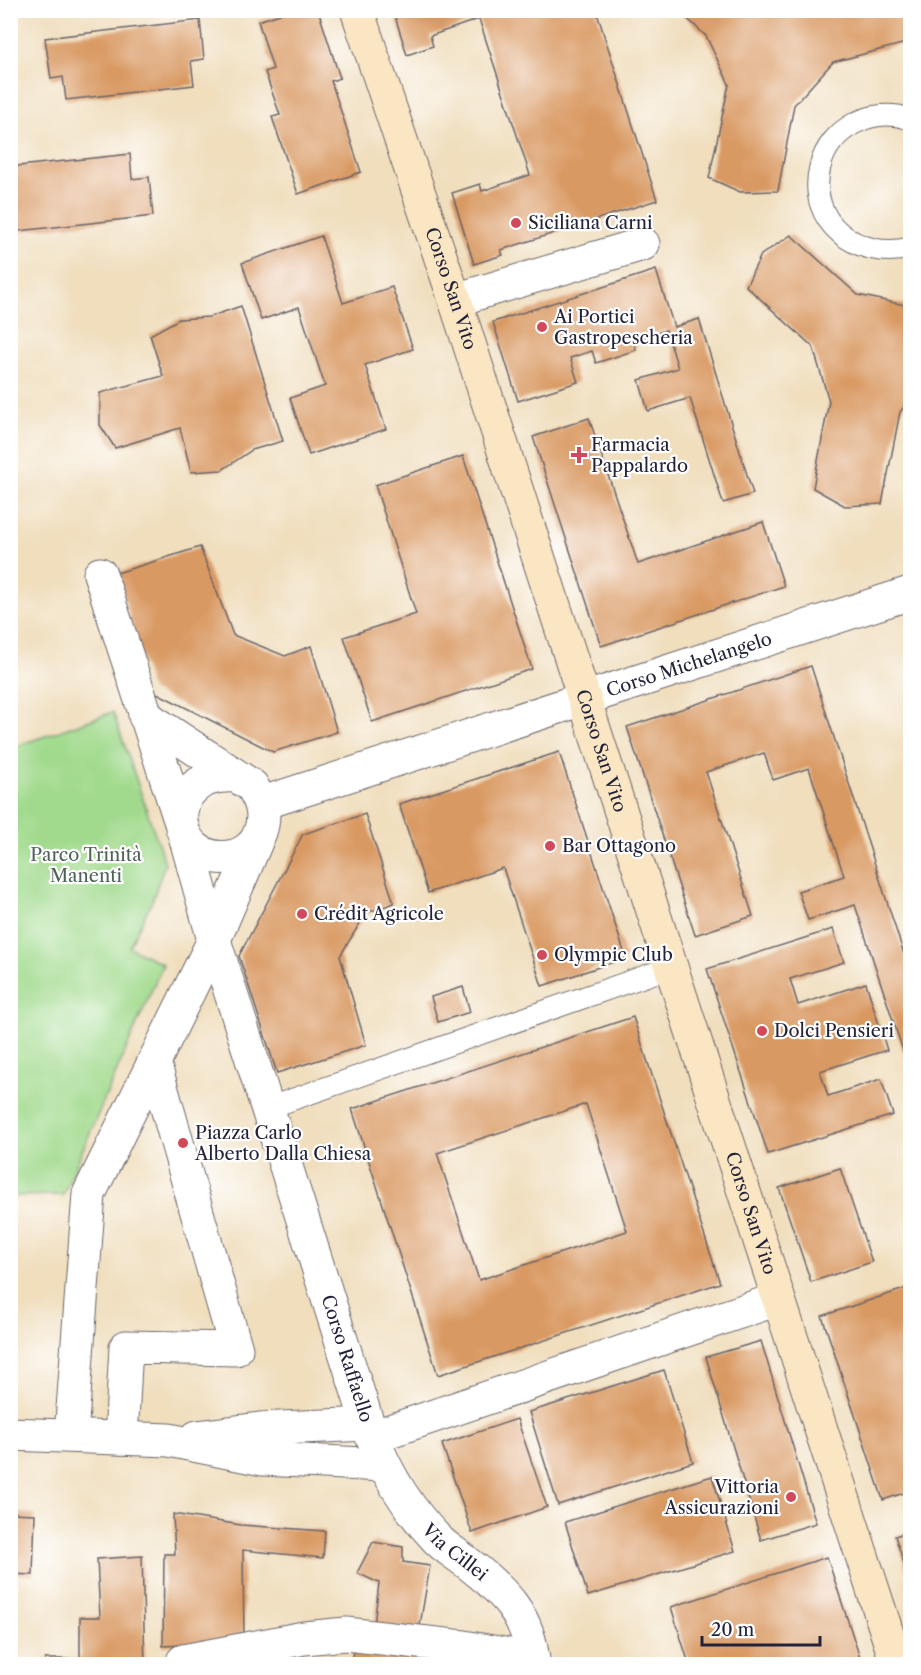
<svg xmlns="http://www.w3.org/2000/svg" width="921" height="1675" viewBox="0 0 921 1675" font-family="'Libre Caslon Text',serif">
<style>
.green{fill:#a1da8d;stroke:#627e64;stroke-width:1.5}
.building{fill:#d99962;fill-rule:evenodd}
.lines{fill:none;stroke-linecap:round;stroke-linejoin:round}
.lane-casing{stroke:#6a6468;stroke-width:23}
.street-casing{stroke:#6a6468;stroke-width:35}
.secondary-casing{stroke:#6a6468;stroke-width:35}
.lane{stroke:#fff;stroke-width:21}
.street{stroke:#fff;stroke-width:33}
.secondary{stroke:#fbe6c4;stroke-width:33}
.poi-dot{fill:#d1495b;stroke:#fff;stroke-width:2}
.labels{text-anchor:middle;dominant-baseline:central;stroke-width:4.5;stroke-linejoin:round;paint-order:stroke}
.poi-label{font-size:18px;fill:#22223b;stroke:#fff;text-anchor:start}
.street-label{font-size:18px;fill:#22223b;stroke:#fff}
.park-label{font-size:18px;fill:#4e6258;stroke:#fff}
</style>
<rect width="100%" height="100%" fill="#fff"/>
<filter id="ink" filterUnits="userSpaceOnUse"><feTurbulence type="fractalNoise" baseFrequency=".0167" numOctaves="2"/><feDisplacementMap in="SourceGraphic" scale="12" xChannelSelector="R" yChannelSelector="G"/><feConvolveMatrix kernelMatrix="1 2 1 2 8 2 1 2 1" color-interpolation-filters="sRGB"/></filter>
<filter id="wash" filterUnits="userSpaceOnUse"><feTurbulence type="fractalNoise" baseFrequency=".008" numOctaves="4" result="noise"/><feDisplacementMap in="SourceGraphic" scale="24" xChannelSelector="R" yChannelSelector="G"/><feGaussianBlur stdDeviation="1.35" result="paint"/><feColorMatrix in="noise" values="0 0 0 0 0 0 0 0 0 0 0 0 0 0 0 0 0 1.4 0 .05"/><feComposite in="paint" operator="in"/></filter>
<g filter="url(#wash)">
<rect width="100%" height="100%" fill="#f0debd"/>
<path class="green" d="M 113,712 L 165,863 L 152,901 L 129,947 L 163,964 L 63,1195 L 11,1196 L 11,748 Z"/>
<g id="blocks">
<g class="building">
<path d="M 279,10 L 318,10 L 340,78 L 331,81 L 361,172 L 298,194 L 272,117 L 280,115 L 265,72 L 273,69 L 258,21 L 280,14 Z"/>
<path d="M 393,10 L 596,10 L 657,200 L 501,250 L 503,255 L 474,264 L 452,193 L 480,184 L 482,191 L 530,175 L 479,19 L 430,36 L 433,46 L 407,55 Z"/>
<path d="M 678,10 L 910,10 L 910,42 L 833,62 L 794,105 L 778,191 L 740,192 L 709,178 L 729,84 L 706,36 Z"/>
<path d="M 200,20 L 204,59 L 191,61 L 194,85 L 66,100 L 63,77 L 51,79 L 45,38 Z"/>
<path d="M 130,154 L 132,179 L 149,177 L 153,216 L 10,232 L 10,167 Z"/>
<path d="M 791,235 L 858,295 L 910,306 L 910,399 L 900,412 L 882,504 L 845,506 L 813,488 L 829,401 L 813,347 L 746,286 L 761,255 Z"/>
<path d="M 321,236 L 343,303 L 392,287 L 413,349 L 365,365 L 386,429 L 309,455 L 290,398 L 325,386 L 299,307 L 261,320 L 242,263 Z"/>
<path d="M 656,270 L 674,327 L 699,319 L 753,494 L 723,503 L 690,398 L 648,411 L 639,380 L 678,368 L 666,330 L 634,340 L 636,350 L 596,363 L 592,351 L 570,358 L 578,382 L 518,401 L 493,322 Z"/>
<path d="M 241,306 L 283,441 L 252,450 L 222,470 L 191,472 L 180,428 L 115,448 L 100,425 L 100,393 L 163,376 L 150,335 L 179,319 L 209,317 Z"/>
<path d="M 589,418 L 638,564 L 763,522 L 784,586 L 601,646 L 533,437 Z"/>
<path d="M 463,456 L 532,669 L 372,722 L 344,637 L 416,614 L 375,485 Z"/>
<path d="M 200,547 L 233,635 L 285,656 L 311,646 L 337,732 L 273,752 L 151,690 L 117,573 Z"/>
<path d="M 811,666 L 910,973 L 910,1072 L 855,905 L 808,920 L 798,891 L 844,876 L 809,768 L 773,780 L 764,753 L 706,772 L 753,916 L 695,935 L 627,727 Z"/>
<path d="M 559,752 L 626,958 L 542,986 L 503,868 L 428,893 L 399,804 Z"/>
<path d="M 365,814 L 394,903 L 366,913 L 340,956 L 366,1045 L 277,1073 L 239,956 L 303,834 Z"/>
<path d="M 833,929 L 844,962 L 790,979 L 798,1005 L 866,983 L 887,1050 L 820,1071 L 828,1096 L 881,1079 L 893,1115 L 768,1154 L 707,969 Z"/>
<path d="M 463,987 L 470,1012 L 438,1022 L 431,997 Z"/>
<path d="M 633,1017 L 720,1283 L 438,1375 L 352,1109 ZM 586,1104 L 627,1231 L 479,1280 L 437,1153 Z"/>
<path d="M 840,1168 L 872,1262 L 811,1282 L 779,1188 Z"/>
<path d="M 910,1287 L 910,1324 L 905,1325 L 910,1343 L 910,1491 L 883,1500 L 822,1316 Z"/>
<path d="M 761,1341 L 816,1523 L 761,1540 L 706,1357 Z"/>
<path d="M 664,1370 L 693,1462 L 558,1505 L 529,1412 Z"/>
<path d="M 517,1419 L 547,1507 L 472,1533 L 442,1444 Z"/>
<path d="M 712,1476 L 735,1551 L 588,1596 L 565,1522 Z"/>
<path d="M 10,1513 L 35,1514 L 33,1575 L 10,1574 Z"/>
<path d="M 173,1514 L 241,1525 L 325,1531 L 323,1558 L 243,1550 L 244,1642 L 163,1646 L 164,1554 L 175,1554 Z"/>
<path d="M 910,1531 L 910,1582 L 895,1536 Z"/>
<path d="M 373,1542 L 403,1547 L 403,1562 L 430,1566 L 419,1631 L 374,1625 L 379,1583 L 357,1573 Z"/>
<path d="M 142,1556 L 145,1664 L 45,1664 L 45,1659 L 80,1659 L 80,1617 L 100,1617 L 97,1559 Z"/>
<path d="M 827,1557 L 862,1664 L 689,1664 L 671,1607 Z"/>
<path d="M 354,1644 L 421,1654 L 420,1664 L 351,1664 Z"/>
</g>
</g>
</g>
<g filter="url(#ink)">
<use href="#blocks" fill-opacity="0" stroke="#6a6468" stroke-width="1.5"/>
<g class="lines">
<defs>
<g id="lane">
<path d="M 910,119 C 873,106 830,127 820,167 C 806,223 859,261 910,248"/>
<path d="M 268,1108 L 671,967"/>
</g>
<g id="street">
<path d="M 455,300 L 643,244"/>
<path d="M 100,574 L 180,820"/>
<path d="M 145,716 L 252,786 C 263,804 267,817 258,837 C 254,846 243,854 234,856 C 170,870 156,772 235,776"/>
<path id="s1" d="M 263,803 L 910,593"/>
<path id="s2" d="M 186,839 L 214,940 L 372,1437 L 778,1299"/>
<path d="M 10,1434 L 169,1440 L 263,1459 L 384,1465"/>
<path d="M 71,1436 L 89,1194 L 214,940 L 256,842"/>
<path d="M 197,1437 L 259,1429 L 368,1424"/>
<path d="M 121,1438 L 126,1347 L 236,1349 L 154,1062"/>
<path id="s3" d="M 376,1446 C 390,1479 411,1512 436,1538 C 444,1547 456,1554 465,1561 C 503,1590 530,1615 533,1664"/>
<path d="M 183,1661 L 304,1638 L 346,1634 L 464,1647 L 533,1659"/>
</g>
<g id="secondary">
<path id="s4" d="M 357,10 L 455,300 L 897,1664"/>
</g>
</defs>
<use href="#lane" class="lane-casing"/>
<use href="#street" class="street-casing"/>
<use href="#secondary" class="secondary-casing"/>
<use href="#lane" class="lane"/>
<use href="#street" class="street"/>
<use href="#secondary" class="secondary"/>
</g>
</g>
<g class="poi-dot">
<circle cx="516" cy="223" r="6"/>
<circle cx="542" cy="327" r="6"/>
<path d="M576 446h6v6h6v6h-6v6h-6v-6h-6v-6h6z"/>
<circle cx="550" cy="846" r="6"/>
<circle cx="302" cy="914" r="6"/>
<circle cx="542" cy="955" r="6"/>
<circle cx="762" cy="1031" r="6"/>
<circle cx="183" cy="1143" r="6"/>
<circle cx="791" cy="1497" r="6"/>
</g>
<g class="labels">
<g class="poi-label">
<text x="528" y="223">Siciliana Carni</text>
<text x="554" y="317">Ai Portici<tspan x="554" dy="21">Gastropescheria</tspan></text>
<text x="591" y="445">Farmacia<tspan x="591" dy="21">Pappalardo</tspan></text>
<text x="562" y="846">Bar Ottagono</text>
<text x="314" y="914">Crédit Agricole</text>
<text x="554" y="955">Olympic Club</text>
<text x="774" y="1031">Dolci Pensieri</text>
<text x="195" y="1133">Piazza Carlo<tspan x="195" dy="21">Alberto Dalla Chiesa</tspan></text>
<text x="779" y="1487" text-anchor="end">Vittoria<tspan x="779" dy="21">Assicurazioni</tspan></text>
</g>
<g class="street-label">
<text stroke="none"><textPath href="#s4" startOffset="294">Corso San Vito</textPath></text>
<text stroke="none"><textPath href="#s1" startOffset="448">Corso Michelangelo</textPath></text>
<text stroke="none"><textPath href="#s4" startOffset="780">Corso San Vito</textPath></text>
<text stroke="none"><textPath href="#s4" startOffset="1266">Corso San Vito</textPath></text>
<text stroke="none"><textPath href="#s2" startOffset="544">Corso Raffaello</textPath></text>
<text stroke="none"><textPath href="#s3" startOffset="134">Via Cillei</textPath></text>
</g>
<g class="park-label">
<text x="86" y="855">Parco Trinità<tspan x="86" dy="21">Manenti</tspan></text>
</g>
</g>
<rect width="921" height="1675" fill="none" stroke="#fff" stroke-width="36"/>
<path d="M702 1636v9h118v-9" fill="none" stroke="#22223b" stroke-width="3"/>
<text x="711" y="1636" font-size="18" fill="#22223b" stroke="#ffffff" stroke-width="4.5" paint-order="stroke">20 m</text>
</svg>
